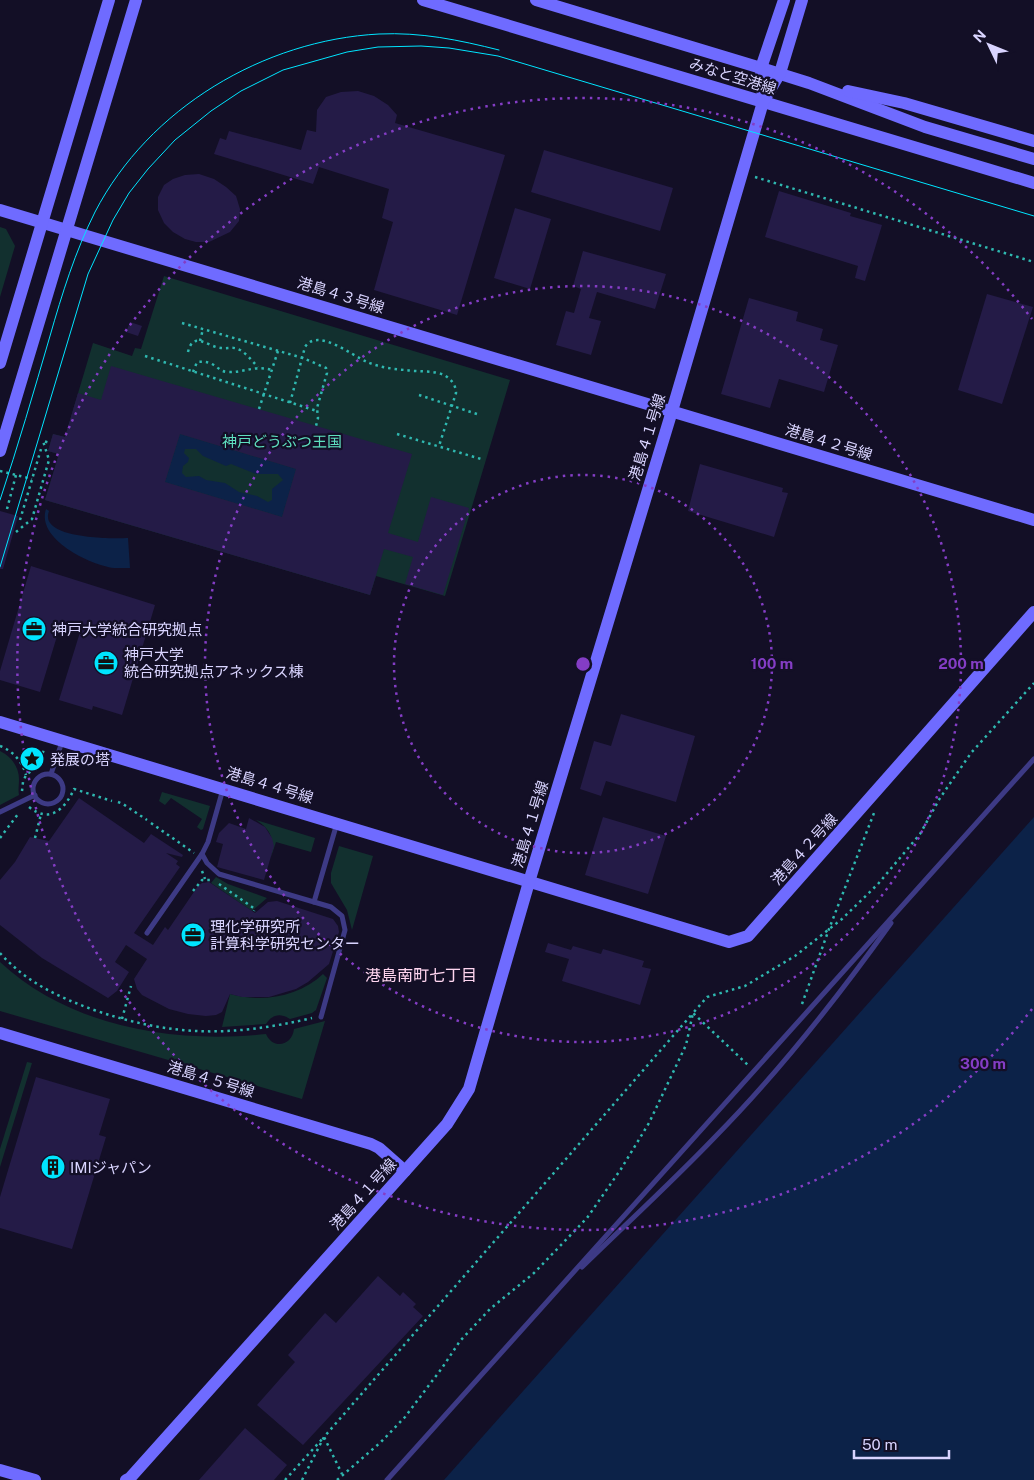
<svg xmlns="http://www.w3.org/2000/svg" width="1034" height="1480" viewBox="0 0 1034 1480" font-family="'Public Sans','Noto Sans JP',sans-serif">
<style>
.green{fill:#12302f}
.water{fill:#0c2248;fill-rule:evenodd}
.building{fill:#241b47;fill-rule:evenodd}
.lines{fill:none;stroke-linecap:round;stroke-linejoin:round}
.path{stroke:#2fb8b0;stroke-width:2.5;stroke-dasharray:2.5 4;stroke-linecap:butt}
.lane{stroke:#3d3a85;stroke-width:5}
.secondary{stroke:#6f6bff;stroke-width:12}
.tram{stroke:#00e5ff;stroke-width:1}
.ring{fill:none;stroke:#843dc5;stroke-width:2.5;stroke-dasharray:2.5 5}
.labels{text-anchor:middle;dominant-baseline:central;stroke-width:4.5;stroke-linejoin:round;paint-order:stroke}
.street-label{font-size:15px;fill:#d9d4ff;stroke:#130f26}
.park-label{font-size:15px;fill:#5fe0c0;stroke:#130f26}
.poi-label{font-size:15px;fill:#d9d4ff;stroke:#130f26;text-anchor:start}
.neighbourhood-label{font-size:16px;fill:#ffd6f0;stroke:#130f26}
.centre{fill:#843dc5;stroke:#130f26;stroke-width:2.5}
.ring-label{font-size:15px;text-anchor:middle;font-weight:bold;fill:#843dc5;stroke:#130f26;stroke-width:4.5;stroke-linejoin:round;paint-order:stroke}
</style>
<rect width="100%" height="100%" fill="#130f26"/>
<g class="green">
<path d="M 0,227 L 6,229 L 15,246 L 0,297 Z"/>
<path d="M 164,276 L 510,380 L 445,596 L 376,576 L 370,595 L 45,500 L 59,454 L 48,451 L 53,434 L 65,437 L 93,343 L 132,356 L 135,348 L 141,349 Z"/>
<path d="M 0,751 C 11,756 19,767 19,779 C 19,785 18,790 19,795 L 0,805 Z"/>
<path d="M 162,792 L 210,806 L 203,829 L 201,830 L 197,827 L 202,819 L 171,798 L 165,805 L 159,801 Z"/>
<path d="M 256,820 L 315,838 L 311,852 L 276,842 L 271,857 C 275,840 271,829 256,820 Z"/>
<path d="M 339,846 L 373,856 L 352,930 L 347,910 L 331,883 L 331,873 Z"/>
<path d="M 216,877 L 228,884 L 267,898 L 252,911 L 211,883 Z"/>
<path d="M 0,962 C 70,1027 174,1044 266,1034 C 273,1050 292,1046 294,1029 L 325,1021 L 302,1099 L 0,1011 Z"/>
<path d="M 323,974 L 327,978 L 316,1010 L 312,1013 L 290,1019 C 281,1013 272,1014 266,1024 L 222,1027 L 230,994 C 261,1003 299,997 323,974 Z"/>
<path d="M 27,1062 L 32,1063 L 0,1167 L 0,1149 Z"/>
</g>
<g class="water">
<path d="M 180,434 L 296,469 L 282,517 L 165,482 ZM 185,449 L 196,449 L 203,456 L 226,466 L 231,464 L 256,474 L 278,474 L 283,480 L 272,489 L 272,500 L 268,502 L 257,496 L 239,492 L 225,483 L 206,480 L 199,476 L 186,477 L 182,473 L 183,466 L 188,462 L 189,458 L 184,453 Z"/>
<path d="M 46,509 L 49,511 C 38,539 113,539 128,538 L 130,568 C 125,568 120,568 114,568 C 90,565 36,539 46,509 Z"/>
<path d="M 1034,817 L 1034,1480 L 444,1480 Z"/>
</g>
<g class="building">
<path d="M 358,91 L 374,96 L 388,105 L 397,115 L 395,123 L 505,155 L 457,315 L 374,290 L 393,222 L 382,218 L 389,189 L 319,167 L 313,184 L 214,154 L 220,138 L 226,140 L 229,131 L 301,150 L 307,130 L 316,132 L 317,110 L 326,97 L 341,92 Z"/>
<path d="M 544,150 L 673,188 L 660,231 L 531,192 Z"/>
<path d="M 199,174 L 214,179 L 226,187 L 236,196 L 240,209 L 239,221 L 230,232 L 209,242 L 196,242 L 185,239 L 173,232 L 164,223 L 158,210 L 158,197 L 164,185 L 173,179 L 185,175 Z"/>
<path d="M 779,191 L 851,213 L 850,216 L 882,225 L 865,281 L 855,278 L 858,266 L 765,237 Z"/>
<path d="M 515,208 L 551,219 L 530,289 L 494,278 Z"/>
<path d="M 583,251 L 666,274 L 655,309 L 597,292 L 589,318 L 601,321 L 591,355 L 556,345 L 566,311 L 574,313 L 581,289 L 573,286 Z"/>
<path d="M 987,294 L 1033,307 L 1002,404 L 958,390 Z"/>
<path d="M 749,298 L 798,312 L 796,321 L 823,329 L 820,340 L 838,345 L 824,392 L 779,379 L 770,408 L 721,394 Z"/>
<path d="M 130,322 L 142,326 L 138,336 L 126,332 Z"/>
<path d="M 111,366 L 412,454 L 388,533 L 418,542 L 431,497 L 469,508 L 443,595 L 405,584 L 413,557 L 384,549 L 370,595 L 45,500 L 59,454 L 48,451 L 53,434 L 65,437 L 78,393 L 101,400 ZM 180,434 L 296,469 L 282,517 L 165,482 Z"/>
<path d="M 700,464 L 783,488 L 782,492 L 788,493 L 774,537 L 688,511 Z"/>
<path d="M 0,511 L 18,516 L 3,569 L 0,569 Z"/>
<path d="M 31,566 L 155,605 L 122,715 L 93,706 L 92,710 L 59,700 L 81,629 L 61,623 L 40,692 L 0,680 L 0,671 Z"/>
<path d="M 621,714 L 695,736 L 676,802 L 606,781 L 601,796 L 580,789 L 594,741 L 611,746 Z"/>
<path d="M 79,798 L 144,843 L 151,834 L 183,855 L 182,857 L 166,853 L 178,861 L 176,864 L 180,867 L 134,933 L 153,945 L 165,927 L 168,930 L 198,886 L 202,883 L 209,882 L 255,913 L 268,902 L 277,901 L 333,919 L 338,926 L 339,932 L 329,964 L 308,982 L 296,989 L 269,997 L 242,997 L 230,994 L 222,1012 L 216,1015 L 206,1016 L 188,1014 L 169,1009 L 142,995 L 137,989 L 134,979 L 147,959 L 126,945 L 115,962 L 129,972 L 117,991 L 108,998 L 42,958 L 0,925 L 0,880 L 15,862 L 30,837 L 49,841 Z"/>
<path d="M 603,817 L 666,836 L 648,894 L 585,875 Z"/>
<path d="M 249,818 L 265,827 L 272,838 L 274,846 L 264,880 L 217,867 L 223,844 L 216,842 L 219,833 L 229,823 L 246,829 Z"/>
<path d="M 548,943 L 571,950 L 573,946 L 601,954 L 603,949 L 644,961 L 642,967 L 651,969 L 640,1005 L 562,981 L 569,959 L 545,952 Z"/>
<path d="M 36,1077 L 110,1099 L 99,1135 L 106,1137 L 72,1249 L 0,1228 L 0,1197 Z"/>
<path d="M 378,1276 L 400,1296 L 403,1292 L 416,1304 L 413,1307 L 423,1316 L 303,1445 L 257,1405 L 295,1362 L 288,1355 L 325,1313 L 336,1323 Z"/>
<path d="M 245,1428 L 287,1465 L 274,1480 L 199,1480 Z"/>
</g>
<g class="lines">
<g class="path">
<path d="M 755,177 L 1034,262"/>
<path d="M 182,323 L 303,358 L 326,368 L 327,373 L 317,408 L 318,418 L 316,426"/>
<path d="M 200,341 L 203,329"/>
<path d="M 188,352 C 193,330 208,347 221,348 C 228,349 233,346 240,350 C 247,354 252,361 258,367"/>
<path d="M 145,356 L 317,411"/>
<path d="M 193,372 L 197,362 C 216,360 216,371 227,372 C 243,373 254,365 272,370"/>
<path d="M 419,395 L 480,415"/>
<path d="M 290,403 L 305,347 C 317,327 353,356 367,362 C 379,367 392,369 405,370 C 417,372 433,370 444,375 C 451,379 456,385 456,393 L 439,446"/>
<path d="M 259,409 L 278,351"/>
<path d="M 397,434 L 481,459"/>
<path d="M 0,471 L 32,479"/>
<path d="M 7,509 L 16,475"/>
<path d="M 20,520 L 41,449"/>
<path d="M 16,532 L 32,519 L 49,460 L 43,441 L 50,443"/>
<path d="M 0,746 C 13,751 22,761 26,775"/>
<path d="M 22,791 L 23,782 L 26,775 L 39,765 L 44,749"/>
<path d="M 118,802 L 123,804 L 147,820"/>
<path d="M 29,807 C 50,824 65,809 74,789 L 112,801"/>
<path d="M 151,823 L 194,853"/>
<path d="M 0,838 L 18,814"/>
<path d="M 35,838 L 41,814"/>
<path d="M 202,871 L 205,879"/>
<path d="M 219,884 L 255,909 L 254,911"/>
<path d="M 193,891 L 202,880 L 212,880"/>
<path d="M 0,953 C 26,982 58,997 94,1010 C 173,1037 231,1037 312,1018"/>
<path d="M 802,1004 L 829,929 L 874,813"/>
<path d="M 122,1019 L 131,986"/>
<path d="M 285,1480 L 324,1437 L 342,1474"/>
<path d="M 302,1480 L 324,1437 L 693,1013 L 749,1066"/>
<path d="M 337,1480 L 381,1442 L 405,1417 L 442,1368 L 460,1341 L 490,1309 L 534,1273 L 587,1218 L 621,1169 L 649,1123 L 686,1045 L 693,1013 L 707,997 L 745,986 L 795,956 L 842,919 L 878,884 L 920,834 L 940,798 L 971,753 L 1034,683"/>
</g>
<g class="lane">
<path d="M 51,774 L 62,742"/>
<circle cx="48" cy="789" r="15"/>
<path d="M 0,812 L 35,795"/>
<path d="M 202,854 L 207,863 L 219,874 L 331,907 L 342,916 L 345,930 L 321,1017"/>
<path d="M 314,902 L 337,823"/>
<path d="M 147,933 L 202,854 L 208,842 L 223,789"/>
<path d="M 582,1267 C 626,1224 672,1182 715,1137 C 779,1072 838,997 891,923"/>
<path d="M 387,1480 L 1034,759"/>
</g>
<g class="secondary">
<path d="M 423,0 L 1034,183"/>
<path d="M 536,0 L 761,68 L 809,83 L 925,127 L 1034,159"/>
<path d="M 848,91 L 904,103 L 1034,141"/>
<path d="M 763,102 L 761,68 L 784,0"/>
<path d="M 0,210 L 1034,520"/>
<path d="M 0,363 L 109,0"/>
<path d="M 0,451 L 136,0"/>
<path d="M 0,722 L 729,942 L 748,936 L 1034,612"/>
<path d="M 0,1033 L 371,1144 L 379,1148 L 405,1171"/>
<path d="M 0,1470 L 35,1480"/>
<path d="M 126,1480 L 130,1478 L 405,1171 L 447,1124 L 469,1089 L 529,882 L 672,411 L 763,102 L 780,73 L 802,0"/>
</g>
<g class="tram">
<path d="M 0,500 C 18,446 34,391 50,336 C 62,294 75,252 95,212 C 149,108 264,40 379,34 C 421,32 459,40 499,50"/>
<path d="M 0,567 L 88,274 L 113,220 L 129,193 L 148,169 L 175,140 L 211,111 L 241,91 L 283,70 L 347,52 L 378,47 L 421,46 L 449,48 L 498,56 L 1034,216"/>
</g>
</g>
<g class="ring">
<circle cx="583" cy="664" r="189"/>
<circle cx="583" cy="664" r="378"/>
<path d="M1032 1009A566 566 0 1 1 1032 319"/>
</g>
<defs>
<symbol id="office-disc" viewBox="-11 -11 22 22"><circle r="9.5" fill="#00e5ff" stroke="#130f26"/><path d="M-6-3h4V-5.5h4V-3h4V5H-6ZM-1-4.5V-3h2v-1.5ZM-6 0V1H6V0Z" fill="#111"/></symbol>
<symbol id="sight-disc" viewBox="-11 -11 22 22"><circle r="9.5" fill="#00e5ff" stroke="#130f26"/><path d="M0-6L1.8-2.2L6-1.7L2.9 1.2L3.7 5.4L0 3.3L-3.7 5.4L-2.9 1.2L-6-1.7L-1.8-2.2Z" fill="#111"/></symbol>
<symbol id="building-disc" viewBox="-11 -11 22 22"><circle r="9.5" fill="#00e5ff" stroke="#130f26"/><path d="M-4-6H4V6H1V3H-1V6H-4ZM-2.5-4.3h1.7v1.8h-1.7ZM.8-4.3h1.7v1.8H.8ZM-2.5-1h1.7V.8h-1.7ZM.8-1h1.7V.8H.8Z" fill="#111"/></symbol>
</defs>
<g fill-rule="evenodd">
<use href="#office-disc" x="20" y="615" width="28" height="28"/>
<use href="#office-disc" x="92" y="649" width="28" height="28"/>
<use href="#sight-disc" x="18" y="745" width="28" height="28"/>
<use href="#office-disc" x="179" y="921" width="28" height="28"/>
<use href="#building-disc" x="39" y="1153" width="28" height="28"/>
</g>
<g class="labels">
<g class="street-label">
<text transform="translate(733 76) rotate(17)">みなと空港線</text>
<text transform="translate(341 295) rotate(17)">港島４３号線</text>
<text transform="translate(647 437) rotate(-73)">港島４１号線</text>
<text transform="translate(829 442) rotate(17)">港島４２号線</text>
<text transform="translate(270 785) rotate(17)">港島４４号線</text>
<text transform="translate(530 824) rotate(-73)">港島４１号線</text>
<text transform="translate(804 849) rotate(-48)">港島４２号線</text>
<text transform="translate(211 1079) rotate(17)">港島４５号線</text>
<text transform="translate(363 1194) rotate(-48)">港島４１号線</text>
</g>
<g class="park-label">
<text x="282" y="441">神戸どうぶつ王国</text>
</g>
<g class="poi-label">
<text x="52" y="629">神戸大学統合研究拠点</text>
<text x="124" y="654">神戸大学<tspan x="124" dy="17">統合研究拠点アネックス棟</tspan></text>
<text x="50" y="759">発展の塔</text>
<text x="210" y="926">理化学研究所<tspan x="210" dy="17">計算科学研究センター</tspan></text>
<text x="70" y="1167">IMIジャパン</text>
</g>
<g class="neighbourhood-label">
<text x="421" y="975">港島南町七丁目</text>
</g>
</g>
<circle cx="583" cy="664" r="8" class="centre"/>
<g class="ring-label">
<text x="772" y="669">100 m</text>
<text x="961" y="669">200 m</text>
<text x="983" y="1069">300 m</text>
</g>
<g transform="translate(989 45) rotate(313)" stroke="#130f26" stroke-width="4" paint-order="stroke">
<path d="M0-4L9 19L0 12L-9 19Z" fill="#d9d4ff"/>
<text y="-8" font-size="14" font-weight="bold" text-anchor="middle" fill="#d9d4ff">N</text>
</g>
<path d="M854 1450v8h95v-8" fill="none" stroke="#d9d4ff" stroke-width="2.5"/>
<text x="862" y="1450" font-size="15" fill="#d9d4ff" stroke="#130f26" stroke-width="4" paint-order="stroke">50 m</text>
</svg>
